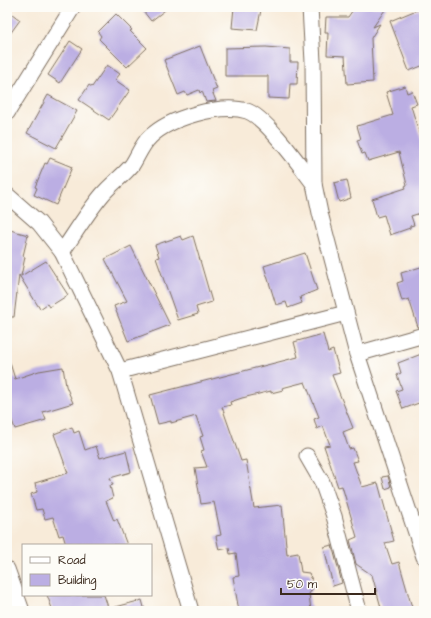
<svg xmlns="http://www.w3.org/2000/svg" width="431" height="618" viewBox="0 0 431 618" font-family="'Architects Daughter',sans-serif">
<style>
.building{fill:#bbaee3}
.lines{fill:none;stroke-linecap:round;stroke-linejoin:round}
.minor-casing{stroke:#7d6e5f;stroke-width:17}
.minor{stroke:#fff;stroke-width:15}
</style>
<rect width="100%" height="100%" fill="#fdfcf7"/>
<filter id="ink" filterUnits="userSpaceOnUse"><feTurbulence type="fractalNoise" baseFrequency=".025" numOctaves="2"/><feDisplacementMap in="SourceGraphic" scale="8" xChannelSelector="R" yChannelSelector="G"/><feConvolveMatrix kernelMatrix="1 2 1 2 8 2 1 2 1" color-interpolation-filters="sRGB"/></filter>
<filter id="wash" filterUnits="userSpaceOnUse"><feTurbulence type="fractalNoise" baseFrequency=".012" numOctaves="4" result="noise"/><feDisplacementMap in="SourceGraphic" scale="16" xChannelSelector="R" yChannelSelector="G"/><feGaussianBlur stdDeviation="0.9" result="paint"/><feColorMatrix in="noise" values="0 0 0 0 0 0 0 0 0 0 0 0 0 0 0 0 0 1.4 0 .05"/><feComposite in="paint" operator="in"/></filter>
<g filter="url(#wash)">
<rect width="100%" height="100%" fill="#f8ebd9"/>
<g id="blocks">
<g class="building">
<path d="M 140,7 L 169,7 L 151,21 Z"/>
<path d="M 234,7 L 258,7 L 258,9 L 261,10 L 257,30 L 232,28 Z"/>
<path d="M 355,7 L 387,7 L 373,27 L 380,24 L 371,38 L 373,82 L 347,84 L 345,56 L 327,55 L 328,33 L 325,33 L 326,17 L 348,17 Z"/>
<path d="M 419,9 L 421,16 L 424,15 L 424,65 L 409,71 L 390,21 Z"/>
<path d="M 7,10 L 20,20 L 7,38 Z"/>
<path d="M 116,14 L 132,30 L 130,31 L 147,48 L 127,67 L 99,39 L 101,36 L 98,32 Z"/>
<path d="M 70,41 L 82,49 L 60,83 L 48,75 Z"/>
<path d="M 200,46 L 217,89 L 212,91 L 216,101 L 206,102 L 202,91 L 200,93 L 199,90 L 187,95 L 185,92 L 178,95 L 164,60 Z"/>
<path d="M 266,47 L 290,49 L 290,62 L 298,62 L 297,84 L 290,84 L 289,99 L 268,98 L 268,76 L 225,76 L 225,48 Z"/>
<path d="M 107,65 L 120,74 L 115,80 L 130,90 L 109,120 L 79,100 L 89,85 L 92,87 Z"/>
<path d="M 405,86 L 407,93 L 412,91 L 417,104 L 411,106 L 424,149 L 424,212 L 411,216 L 414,225 L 410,226 L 410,228 L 390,235 L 384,215 L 377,217 L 372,199 L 406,188 L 405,186 L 407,185 L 399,152 L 368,161 L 365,153 L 362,154 L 357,140 L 361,139 L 357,126 L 393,115 L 386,92 Z"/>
<path d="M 48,95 L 77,111 L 56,148 L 27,133 Z"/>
<path d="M 50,158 L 72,167 L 56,205 L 34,195 L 37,188 L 35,187 L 45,163 L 47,164 Z"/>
<path d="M 347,180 L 351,198 L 339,202 L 334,183 Z"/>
<path d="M 10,230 L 28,235 L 23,256 L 25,257 L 21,276 L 46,261 L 68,295 L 49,307 L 47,304 L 40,309 L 19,275 L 14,317 L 7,317 L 7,241 Z"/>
<path d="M 181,236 L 183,240 L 193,236 L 212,302 L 196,307 L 198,314 L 178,320 L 156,258 L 159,257 L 155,245 Z"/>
<path d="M 131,246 L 170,325 L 128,341 L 114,306 L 127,301 L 105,259 Z"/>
<path d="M 305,253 L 317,290 L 300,297 L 302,303 L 288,308 L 286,302 L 276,305 L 264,266 Z"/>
<path d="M 424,266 L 424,326 L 418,327 L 409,299 L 402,301 L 397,283 L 403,281 L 401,273 Z"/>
<path d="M 323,334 L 328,352 L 333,350 L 340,373 L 332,375 L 353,428 L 343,432 L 349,449 L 353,448 L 358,461 L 353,462 L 362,487 L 378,483 L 394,541 L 385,543 L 392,564 L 399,562 L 413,611 L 382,611 L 372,575 L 356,564 L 350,540 L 357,537 L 342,486 L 338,487 L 324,446 L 330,445 L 323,426 L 317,429 L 314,419 L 319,417 L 305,382 L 282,388 L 283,390 L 271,393 L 271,391 L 242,398 L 230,402 L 231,405 L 222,407 L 241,461 L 246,460 L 254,508 L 282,505 L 287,555 L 298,553 L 301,572 L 309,573 L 312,580 L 314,586 L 309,594 L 311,611 L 239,611 L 233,577 L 239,576 L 236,553 L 230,554 L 229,548 L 219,550 L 216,536 L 221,535 L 214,502 L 201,504 L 195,468 L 207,467 L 201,451 L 204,450 L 200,437 L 203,436 L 196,416 L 171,423 L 171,421 L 158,424 L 150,395 L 298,357 L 294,342 Z"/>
<path d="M 424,353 L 424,401 L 403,409 L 396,391 L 402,389 L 397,375 L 401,373 L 398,363 Z"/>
<path d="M 7,360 L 9,360 L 15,379 L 39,371 L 63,367 L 66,386 L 73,403 L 43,412 L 46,420 L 15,429 L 9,412 L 7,413 Z"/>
<path d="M 72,427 L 74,433 L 79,431 L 85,450 L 96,446 L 100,458 L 126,451 L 131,472 L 110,478 L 113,485 L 110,486 L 113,498 L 106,501 L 114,521 L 117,519 L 127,545 L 66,545 L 63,535 L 59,536 L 53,517 L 45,519 L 42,509 L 36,510 L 31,494 L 37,492 L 35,483 L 68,473 L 54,434 Z"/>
<path d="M 388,476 L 391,487 L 385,489 L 382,477 Z"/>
<path d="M 332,545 L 342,583 L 333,586 L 324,547 Z"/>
<path d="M 47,595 L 104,595 L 108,607 L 97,611 L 53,611 Z"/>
<path d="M 142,600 L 145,611 L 113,611 L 112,608 Z"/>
</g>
</g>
</g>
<g filter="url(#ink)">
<use href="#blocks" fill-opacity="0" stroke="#7d6e5f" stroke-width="1"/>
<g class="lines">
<defs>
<g id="minor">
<path d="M 310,7 L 313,62 L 314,184 L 320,213 L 357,354 L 424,557"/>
<path d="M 7,113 L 73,7"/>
<path d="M 7,195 L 39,223 L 62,252 L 120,371 L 191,611"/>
<path d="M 62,252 C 75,233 87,213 102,195 C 111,184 123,176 132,165 C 138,156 142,144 150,137 C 169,118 221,103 247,111 C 266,117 301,167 314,184"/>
<path d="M 357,354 L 424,335"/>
<path d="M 120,371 L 346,313"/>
<path d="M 307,456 L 322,482 L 334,516 L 359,611"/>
<path d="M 7,569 L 22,611"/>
</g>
</defs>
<use href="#minor" class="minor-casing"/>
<use href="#minor" class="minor"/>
</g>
</g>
<rect width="431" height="618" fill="none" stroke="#fdfcf7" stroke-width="24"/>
<rect x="22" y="544" width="130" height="52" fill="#fdfcf7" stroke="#afa8a0"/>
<rect x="30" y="557" width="20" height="6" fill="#ffffff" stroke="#afa8a0"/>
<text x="58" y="564" font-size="12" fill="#3b2a1e">Road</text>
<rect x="30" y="574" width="20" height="12" fill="#bbaee3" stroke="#afa8a0"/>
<text x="58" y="584" font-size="12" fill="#3b2a1e">Building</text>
<path d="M281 588v6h94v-6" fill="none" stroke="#3b2a1e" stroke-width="2"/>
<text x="287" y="588" font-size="12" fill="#3b2a1e" stroke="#fdfcf7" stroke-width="3" paint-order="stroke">50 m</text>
</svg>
